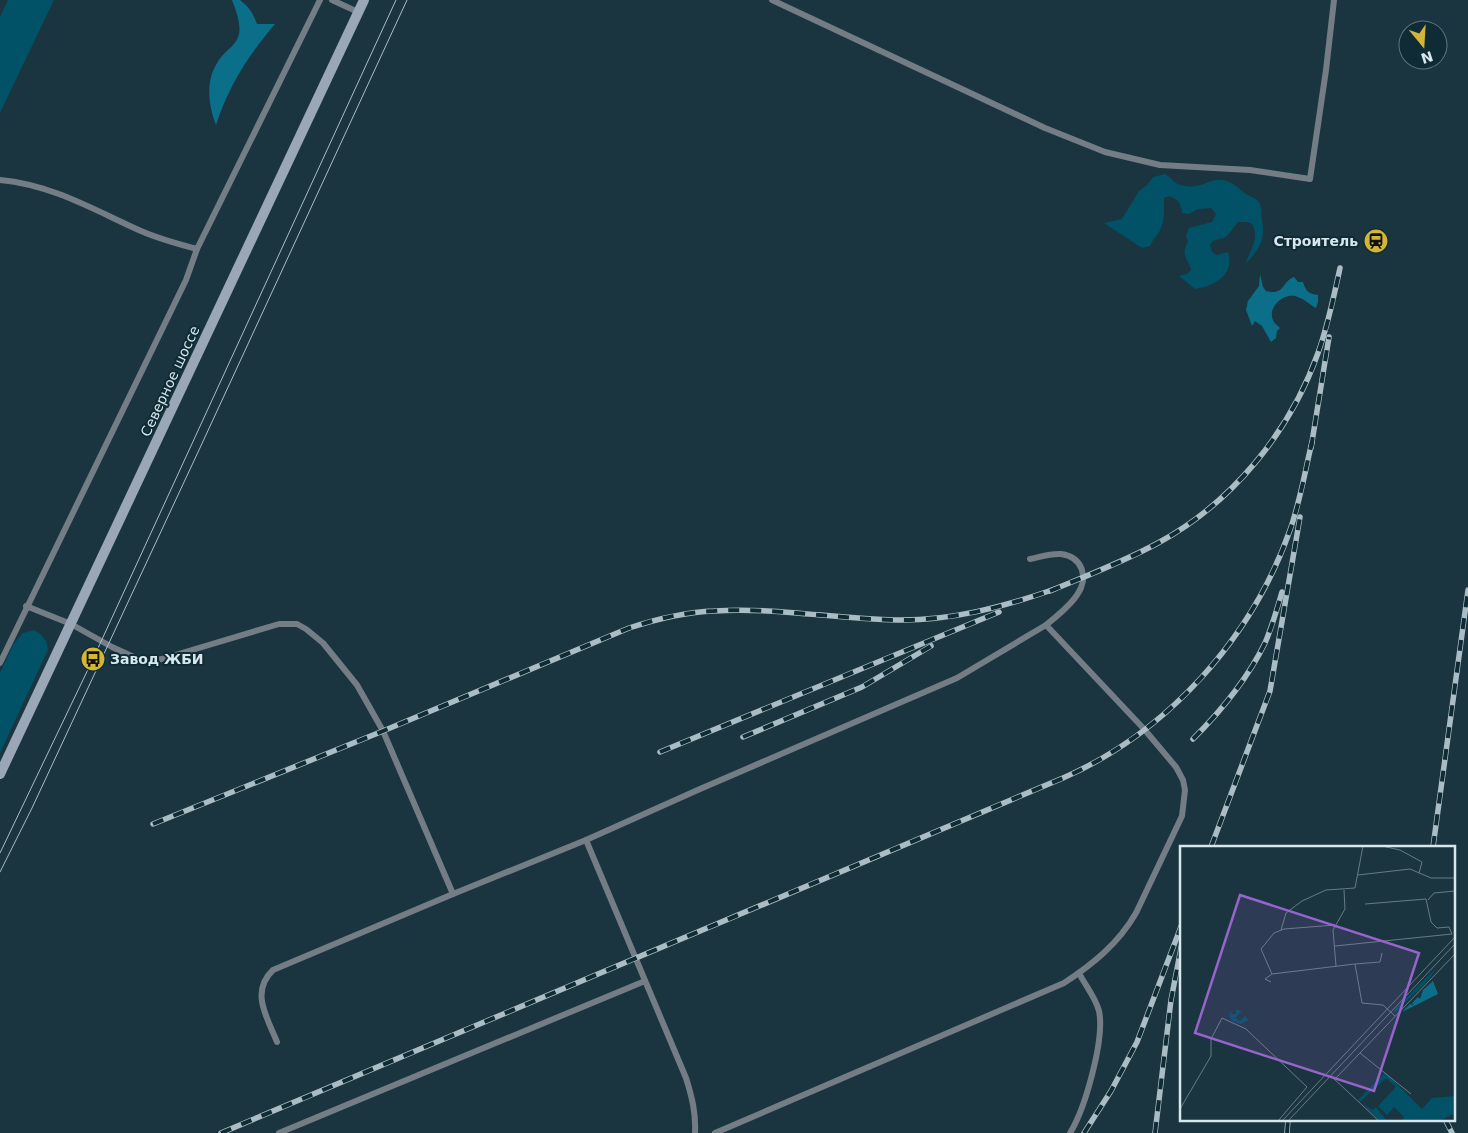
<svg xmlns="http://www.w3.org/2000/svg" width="1468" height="1133" viewBox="0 0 1468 1133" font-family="'DejaVu Sans',sans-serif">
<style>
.green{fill:#015167}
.forest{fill:#0b6f8a}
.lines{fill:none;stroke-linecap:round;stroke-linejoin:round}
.lane{stroke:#747d86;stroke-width:6}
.secondary{stroke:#9aa7b6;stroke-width:10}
.tram{stroke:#abbdc4;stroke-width:1}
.rail-casing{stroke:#abbdc4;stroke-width:5.5}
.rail{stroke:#0f2b35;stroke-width:4;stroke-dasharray:11;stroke-linecap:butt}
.labels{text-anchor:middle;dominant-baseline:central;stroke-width:4;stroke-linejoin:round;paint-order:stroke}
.poi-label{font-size:14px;font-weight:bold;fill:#d7e7ed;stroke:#0f2b35;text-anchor:end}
.street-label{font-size:14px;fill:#d7e7ed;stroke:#0f2b35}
.inset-road{fill:none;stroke:#667c85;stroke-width:1}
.view{fill:#9764cd;fill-opacity:0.15;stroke:#9764cd;stroke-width:2.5}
.inset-edge{fill:none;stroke:#d7e7ed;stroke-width:2.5}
</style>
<rect width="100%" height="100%" fill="#1a353f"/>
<g class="green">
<path d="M 8,0 L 54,0 L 0,113 L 0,17 Z"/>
<path d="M 1165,174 C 1170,177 1175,184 1181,185 C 1207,193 1214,165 1242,191 C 1247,196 1257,197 1260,204 C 1262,209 1261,215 1262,220 C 1266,240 1259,250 1245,264 C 1250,251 1260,238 1252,224 L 1247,222 L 1238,222 L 1226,237 L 1213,241 L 1210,245 L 1212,252 L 1217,255 L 1228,252 C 1235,275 1214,286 1195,289 L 1179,276 L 1187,274 L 1191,270 C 1188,258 1180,255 1188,242 L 1186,235 L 1189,228 L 1212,222 L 1216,214 L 1211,208 L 1198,209 L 1189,214 L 1182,213 C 1181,203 1178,199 1169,196 L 1164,198 C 1164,208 1165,219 1161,228 C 1159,234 1153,239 1150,246 L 1142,248 L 1104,223 L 1122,219 L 1139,191 L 1148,184 L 1153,177 Z"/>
<path d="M 34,630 C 43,635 47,640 48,650 L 0,753 L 0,673 L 13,645 L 23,633 Z"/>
</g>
<g class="forest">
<path d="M 232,0 L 240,0 C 249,7 253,13 257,24 L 275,24 C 248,56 229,85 216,125 C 207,102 205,76 222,56 C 228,49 237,44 239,34 C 241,24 236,10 232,0 Z"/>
<path d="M 1260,274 L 1263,287 L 1266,291 C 1285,296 1281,282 1294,277 L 1298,282 L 1303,282 C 1306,291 1308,294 1318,295 L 1318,302 L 1316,308 C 1309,304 1303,298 1295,296 C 1282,293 1266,309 1274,322 C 1275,324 1278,326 1280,328 L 1277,331 L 1276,338 L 1271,342 L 1262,326 L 1255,321 L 1252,326 L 1246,310 L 1248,301 L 1259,286 Z"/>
</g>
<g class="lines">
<g class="lane">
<path d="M 332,0 L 358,12"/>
<path d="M 772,0 L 1045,128 L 1105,152 L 1160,165 L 1250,170 L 1310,179 L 1326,70 L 1334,0"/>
<path d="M 0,180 C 53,185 94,210 141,231 C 159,239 178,244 197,249"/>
<path d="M 1030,559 C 1040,557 1051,553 1061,554 C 1083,557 1089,578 1077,595 C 1069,607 1057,616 1046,625"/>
<path d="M 26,606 L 71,624 L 112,647 L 136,658 L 147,661 L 162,659 L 279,624 L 297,624 L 306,629 L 323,643 L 357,685 L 383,731 L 453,894 L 586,840 L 700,789 L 957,678 L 1046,625 L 1144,729 L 1176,767 L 1183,780 L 1185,790 L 1182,816 L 1136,913 C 1118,944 1093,964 1064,983 L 715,1133"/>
<path d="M 0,663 L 186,280 L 197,249 L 320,0"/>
<path d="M 586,840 L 686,1078 C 692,1097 696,1113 695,1133"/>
<path d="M 277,1042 C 267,1017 250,992 273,970 L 453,894"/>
<path d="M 279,1133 L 645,981"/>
<path d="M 1070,1133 C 1085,1109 1105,1039 1099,1011 C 1096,998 1085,985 1079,973"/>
</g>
<path class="secondary" d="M 0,774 L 364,0"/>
<g class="tram">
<path d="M 0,853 L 93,659 L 396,0"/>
<path d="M 0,872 L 32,808 L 199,450 L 407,0"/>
</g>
<defs>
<g id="rail">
<path d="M 1311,448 L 1329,337"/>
<path d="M 1050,591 C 1086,576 1123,562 1158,543 C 1232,503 1290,432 1318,353 C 1328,325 1334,296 1340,268"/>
<path d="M 743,737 L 862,687 L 931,646"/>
<path d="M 1193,739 C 1221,711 1248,678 1265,643 C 1272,627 1277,609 1282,592"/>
<path d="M 660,752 L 999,612"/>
<path d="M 153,824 L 383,731 L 629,628 C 657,619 684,612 714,611 C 774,607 835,619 896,620 C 951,621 1003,607 1055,589"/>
<path d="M 1211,847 L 1270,691 L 1300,517"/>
<path d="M 1433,847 L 1468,590"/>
<path d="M 1445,1119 L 1452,1133"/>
<path d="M 221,1133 L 1063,778 C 1168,732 1252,638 1290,530 C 1300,502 1305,471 1312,442"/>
<path d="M 1084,1133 L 1111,1091 L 1137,1042 L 1182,924"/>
<path d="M 1155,1133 L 1171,1000 L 1182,943"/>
<path d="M 1287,1133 L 1288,1119"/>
</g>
</defs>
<use href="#rail" class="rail-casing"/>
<use href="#rail" class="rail"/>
</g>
<defs>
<symbol id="station-disc" viewBox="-11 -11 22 22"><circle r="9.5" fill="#d3b635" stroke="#0f2b35"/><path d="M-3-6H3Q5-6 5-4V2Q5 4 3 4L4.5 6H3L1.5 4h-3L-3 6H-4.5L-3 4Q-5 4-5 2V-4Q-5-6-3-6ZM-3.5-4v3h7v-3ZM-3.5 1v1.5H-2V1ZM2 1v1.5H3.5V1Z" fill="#111"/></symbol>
<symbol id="bus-disc" viewBox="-11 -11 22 22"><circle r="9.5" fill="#d3b635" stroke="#0f2b35"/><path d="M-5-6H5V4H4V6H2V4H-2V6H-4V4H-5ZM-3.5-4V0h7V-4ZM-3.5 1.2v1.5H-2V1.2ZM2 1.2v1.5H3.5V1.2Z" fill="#111"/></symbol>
</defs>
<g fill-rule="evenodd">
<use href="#station-disc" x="1362" y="227" width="28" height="28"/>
<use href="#bus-disc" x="79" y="645" width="28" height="28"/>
</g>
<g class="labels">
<g class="poi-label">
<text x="1358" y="241">Строитель</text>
<text x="110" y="659" text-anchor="start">Завод ЖБИ</text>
</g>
<g class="street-label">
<text transform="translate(170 381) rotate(-65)">Северное шоссе</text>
</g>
</g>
<g transform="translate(1180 846)">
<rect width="275" height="275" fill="#1a353f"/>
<path d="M 256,122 L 250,132 L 215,167 L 214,164 ZM 56,163 L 62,165 L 55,172 L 60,175 L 65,170 L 69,174 L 61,178 L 52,175 L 49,168 L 53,164 L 51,168 L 56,168 ZM 205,226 L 242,263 L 252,252 L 275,250 L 275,267 L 260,275 L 221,275 L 224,271 L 214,261 L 207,269 L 198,260 L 216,241 L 206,232 L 180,256 L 178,254 ZM 182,258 L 193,264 L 196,261 L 207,275 L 200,275 Z" fill="#015167"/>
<path d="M 253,135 L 258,148 L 222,166 L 230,158 L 234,159 L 232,157 L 238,151 L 240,153 L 243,144 Z" fill="#0b6f8a"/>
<path class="inset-road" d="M 202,0 L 220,4 L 242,16 L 239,27M 178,29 L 230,23 L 251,32 L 275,32M 248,54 L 254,47 L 275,45M 155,79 L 104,83 L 94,87 L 81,103 L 92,128 L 175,118 L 182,157 L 203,159 L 215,170M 101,84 L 106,67 L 122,55 L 146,44 L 175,42 L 183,0M 155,100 L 272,88 L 269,81 L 257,82 L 251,76 L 246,53 L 185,58M 175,118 L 200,116 L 202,107M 156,120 L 153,84 L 165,63 L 164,44M 91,136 L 85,133 L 92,128M 180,207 L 231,248M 151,230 L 199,275M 155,233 L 275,108M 0,263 L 31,210 L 31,193 L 42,172 L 66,183 L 127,241 L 98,275M 102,275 L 275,91M 108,275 L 275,98"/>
<path class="view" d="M 60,49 L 239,107 L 194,245 L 15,187 Z"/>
<rect width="275" height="275" class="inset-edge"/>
</g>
<g transform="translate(1423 45) rotate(162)"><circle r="24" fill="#0f2b35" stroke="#5f767f"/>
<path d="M0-4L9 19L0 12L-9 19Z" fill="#d3b635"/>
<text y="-8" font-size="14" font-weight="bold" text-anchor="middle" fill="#d7e7ed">N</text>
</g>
</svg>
